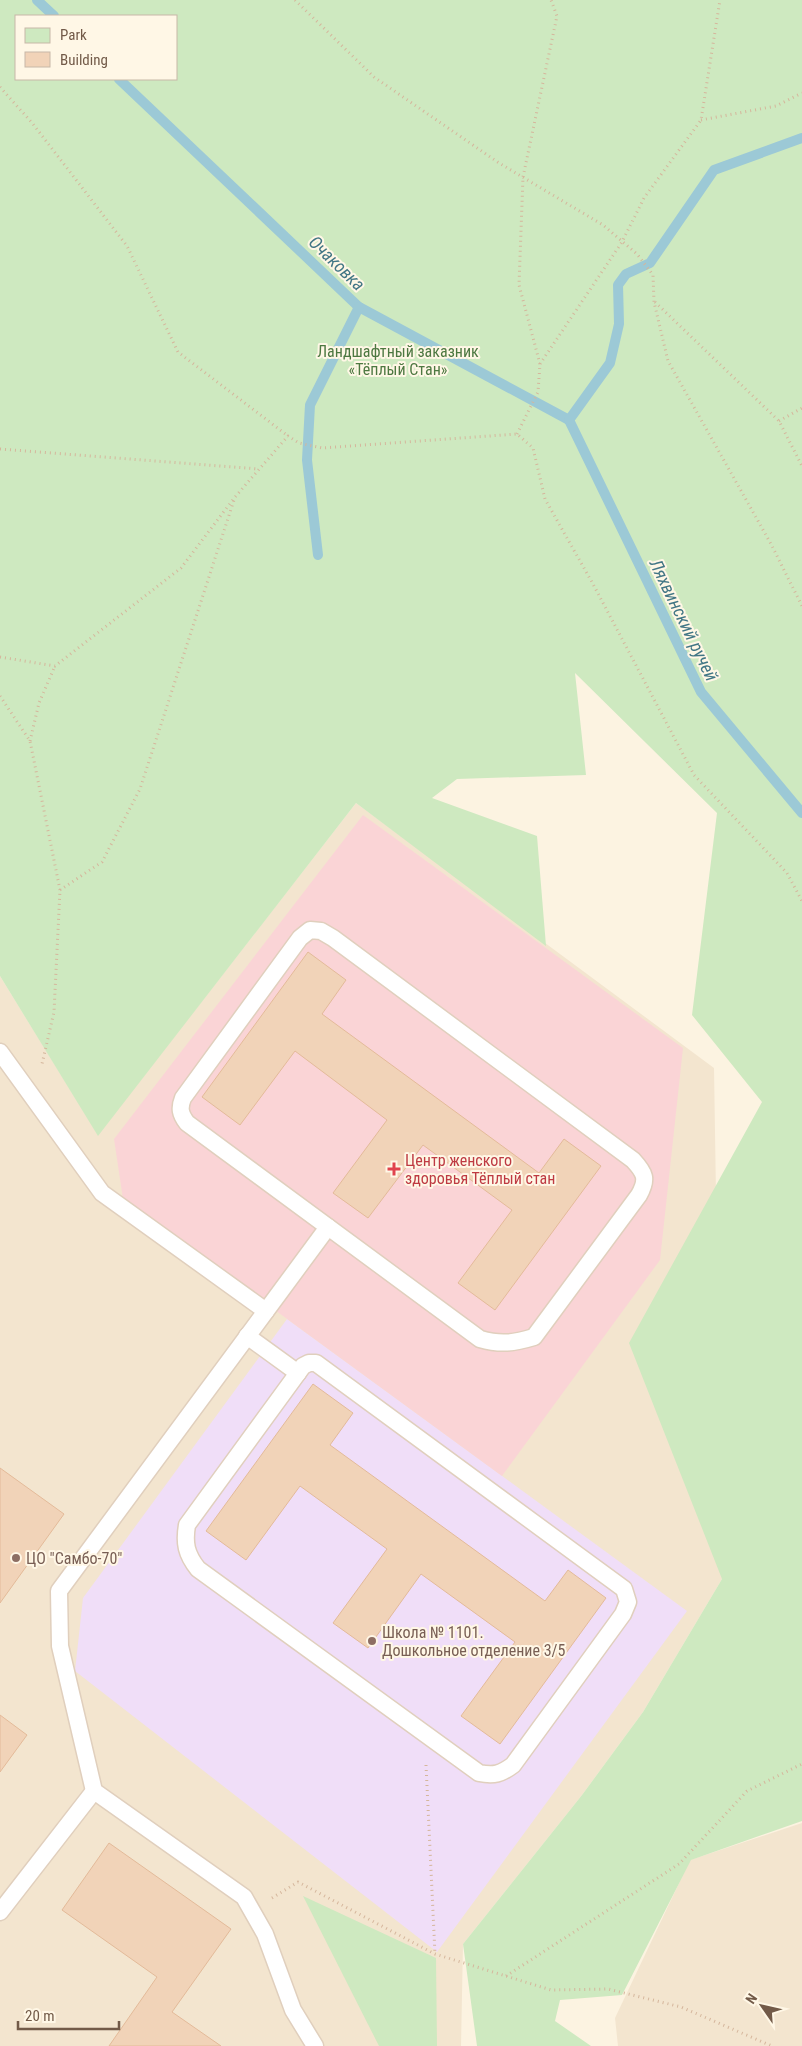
<svg xmlns="http://www.w3.org/2000/svg" width="802" height="2046" viewBox="0 0 802 2046" font-family="'Roboto Condensed',sans-serif">
<style>
.residential{fill:#f3e5cf}
.education{fill:#f0def8}
.medical{fill:#fad4d6}
.green{fill:#cee9c0;fill-rule:evenodd}
.lines{fill:none;stroke-linecap:round;stroke-linejoin:round}
.stream{stroke:#9cc9d6;stroke-width:10}
.building{fill:#f1d3b8;stroke:#e3ba99}
.lane-casing{stroke:#e0cfbd;stroke-width:19}
.path{stroke:#d5b69c;stroke-width:3;stroke-dasharray:1 4;stroke-linecap:butt}
.lane{stroke:#fff;stroke-width:16}
.health-dot{fill:#e0444e;stroke:#fff7e6;stroke-width:2}
.education-dot{fill:#8d6e63;stroke:#fff7e6;stroke-width:2}
.labels{text-anchor:middle;dominant-baseline:central;stroke-width:4;stroke-linejoin:round;paint-order:stroke}
.park-label{font-size:16px;fill:#4d7841;stroke:#fff7e6}
.health-label{font-size:16px;fill:#be3a42;stroke:#fff7e6;text-anchor:start}
.education-label{font-size:16px;fill:#785e54;stroke:#fff7e6;text-anchor:start}
.water-label{font-size:18px;font-style:italic;fill:#427685;stroke:#fff7e6}
</style>
<rect width="100%" height="100%" fill="#fcf3e1"/>
<g class="residential">
<path d="M 356,803 L 714,1068 L 722,1579 L 643,1712 L 582,1795 L 463,1944 L 461,2046 L 0,2046 L 0,976 L 98,1135 Z"/>
<path d="M 802,1823 L 802,2046 L 618,2046 L 615,2018 L 690,1860 Z"/>
</g>
<path class="education" d="M 287,1319 L 687,1611 L 437,1952 L 75,1671 L 83,1598 Z"/>
<path class="medical" d="M 363,815 L 683,1048 L 660,1260 L 502,1476 L 123,1199 L 114,1139 Z"/>
<g class="green">
<path d="M 0,0 L 802,0 L 802,1821 L 691,1860 L 622,1995 L 560,2000 L 555,2021 L 591,2046 L 477,2046 L 463,1944 L 582,1795 L 643,1712 L 722,1579 L 629,1343 L 762,1102 L 692,1015 L 717,813 L 575,673 L 586,775 L 457,779 L 432,798 L 537,836 L 546,946 L 356,803 L 98,1136 L 0,976 ZM 16,16 L 176,16 L 176,79 L 16,79 Z"/>
<path d="M 303,1896 L 436,1958 L 437,2046 L 379,2046 Z"/>
</g>
<g class="lines">
<g class="stream">
<path d="M 37,0 L 54,16"/>
<path d="M 119,79 L 359,307 L 569,420"/>
<path d="M 569,420 L 701,692 L 802,813"/>
<path d="M 569,420 L 610,363 L 619,324 L 618,285 L 626,274 L 650,263 L 714,170 L 802,138"/>
<path d="M 318,555 L 307,460 L 310,405 L 359,307"/>
</g>
</g>
<g class="building">
<path d="M 308,952 L 346,980 L 322,1014 L 539,1173 L 564,1139 L 601,1166 L 495,1310 L 458,1283 L 512,1210 L 423,1145 L 368,1218 L 333,1193 L 387,1120 L 295,1051 L 240,1125 L 202,1097 Z"/>
<path d="M 313,1384 L 353,1413 L 330,1445 L 545,1601 L 568,1570 L 606,1598 L 500,1744 L 461,1716 L 515,1642 L 421,1574 L 368,1648 L 333,1623 L 387,1549 L 300,1486 L 246,1560 L 206,1531 Z"/>
<path d="M 0,1468 L 64,1514 L 0,1603 Z"/>
<path d="M 0,1715 L 27,1735 L 0,1772 Z"/>
<path d="M 109,1843 L 231,1929 L 172,2012 L 221,2046 L 109,2046 L 157,1977 L 62,1910 Z"/>
</g>
<g class="lines">
<defs>
<g id="lane">
<path d="M 310,930 L 321,931 L 333,938 L 633,1160 C 645,1173 648,1179 639,1195 L 534,1337 C 514,1343 501,1345 480,1339 L 187,1123 C 180,1114 179,1108 183,1098 L 300,938 Z"/>
<path d="M 0,1052 L 102,1193 L 266,1311 L 59,1591 L 60,1646 L 94,1791 L 244,1897 L 265,1934 L 293,2010 L 315,2046"/>
<path d="M 266,1311 L 328,1227"/>
<path d="M 247,1336 L 298,1373"/>
<path d="M 309,1363 L 316,1363 L 624,1589 L 628,1602 L 623,1614 L 513,1765 C 501,1774 494,1776 479,1773 L 198,1569 C 186,1554 184,1543 187,1525 L 303,1366 Z"/>
<path d="M 0,1912 L 94,1791"/>
</g>
</defs>
<use href="#lane" class="lane-casing"/>
<g class="path">
<path d="M 295,0 L 374,77 L 499,163 L 603,225 L 637,254 L 653,275 L 654,302 L 668,361 L 771,544 L 802,606"/>
<path d="M 0,87 L 33,124 L 127,246 L 178,352 L 288,436"/>
<path d="M 701,120 L 776,106 L 802,93"/>
<path d="M 655,302 L 779,421 L 802,466"/>
<path d="M 540,364 L 519,285 L 523,177 L 557,16 L 551,0"/>
<path d="M 779,421 L 802,408"/>
<path d="M 517,434 L 538,392 L 540,364 L 622,242 L 644,198 L 701,120 L 720,0"/>
<path d="M 0,449 L 259,469"/>
<path d="M 0,657 L 55,666 L 181,568 L 235,497 L 288,436 L 299,443 L 322,448 L 517,434 L 533,448 L 545,499 L 593,584 L 694,775 L 787,873 L 802,901"/>
<path d="M 0,696 L 30,741 L 60,890 L 54,1012 L 42,1064"/>
<path d="M 30,741 L 39,703 L 55,666"/>
<path d="M 60,890 L 102,862 L 140,789 L 234,500"/>
<path d="M 426,1765 L 435,1954"/>
<path d="M 272,1898 L 298,1882 L 435,1954 L 551,1990 L 608,1989 L 681,2007 L 772,2046"/>
<path d="M 506,1976 L 679,1864 L 747,1791 L 802,1764"/>
</g>
<use href="#lane" class="lane"/>
</g>
<path class="health-dot" d="M391.5 1161.5h5v5h5v5h-5v5h-5v-5h-5v-5h5z"/>
<g class="education-dot">
<circle cx="16" cy="1558" r="5"/>
<circle cx="372" cy="1641" r="5"/>
</g>
<g class="labels">
<g class="park-label">
<text x="398" y="351">Ландшафтный заказник<tspan x="398" dy="18">«Тёплый Стан»</tspan></text>
</g>
<g class="health-label">
<text x="405" y="1160">Центр женского<tspan x="405" dy="18">здоровья Тёплый стан</tspan></text>
</g>
<g class="education-label">
<text x="26" y="1558">ЦО "Самбо-70"</text>
<text x="382" y="1632">Школа № 1101.<tspan x="382" dy="18">Дошкольное отделение 3/5</tspan></text>
</g>
<g class="water-label">
<text transform="translate(337 263) rotate(44)">Очаковка</text>
<text transform="translate(684 620) rotate(64)">Ляхвинский ручей</text>
</g>
</g>
<rect x="15" y="15" width="162" height="65" fill="#fff7e6" stroke="#c7b8a7"/>
<rect x="25" y="28" width="25" height="15" fill="#cee9c0" stroke="#c7b8a7"/>
<text x="60" y="40" font-size="15" fill="#725a48">Park</text>
<rect x="25" y="52" width="25" height="15" fill="#f1d3b8" stroke="#c7b8a7"/>
<text x="60" y="65" font-size="15" fill="#725a48">Building</text>
<g transform="translate(762 2006) rotate(304)" stroke="#fff7e6" stroke-width="4" paint-order="stroke">
<path d="M0-4L9 19L0 12L-9 19Z" fill="#725a48"/>
<text y="-8" font-size="14" font-weight="bold" text-anchor="middle" fill="#725a48">N</text>
</g>
<path d="M18 2021v8h101v-8" fill="none" stroke="#725a48" stroke-width="2.5"/>
<text x="25" y="2021" font-size="15" fill="#725a48" stroke="#fff7e6" stroke-width="4" paint-order="stroke">20 m</text>
</svg>
